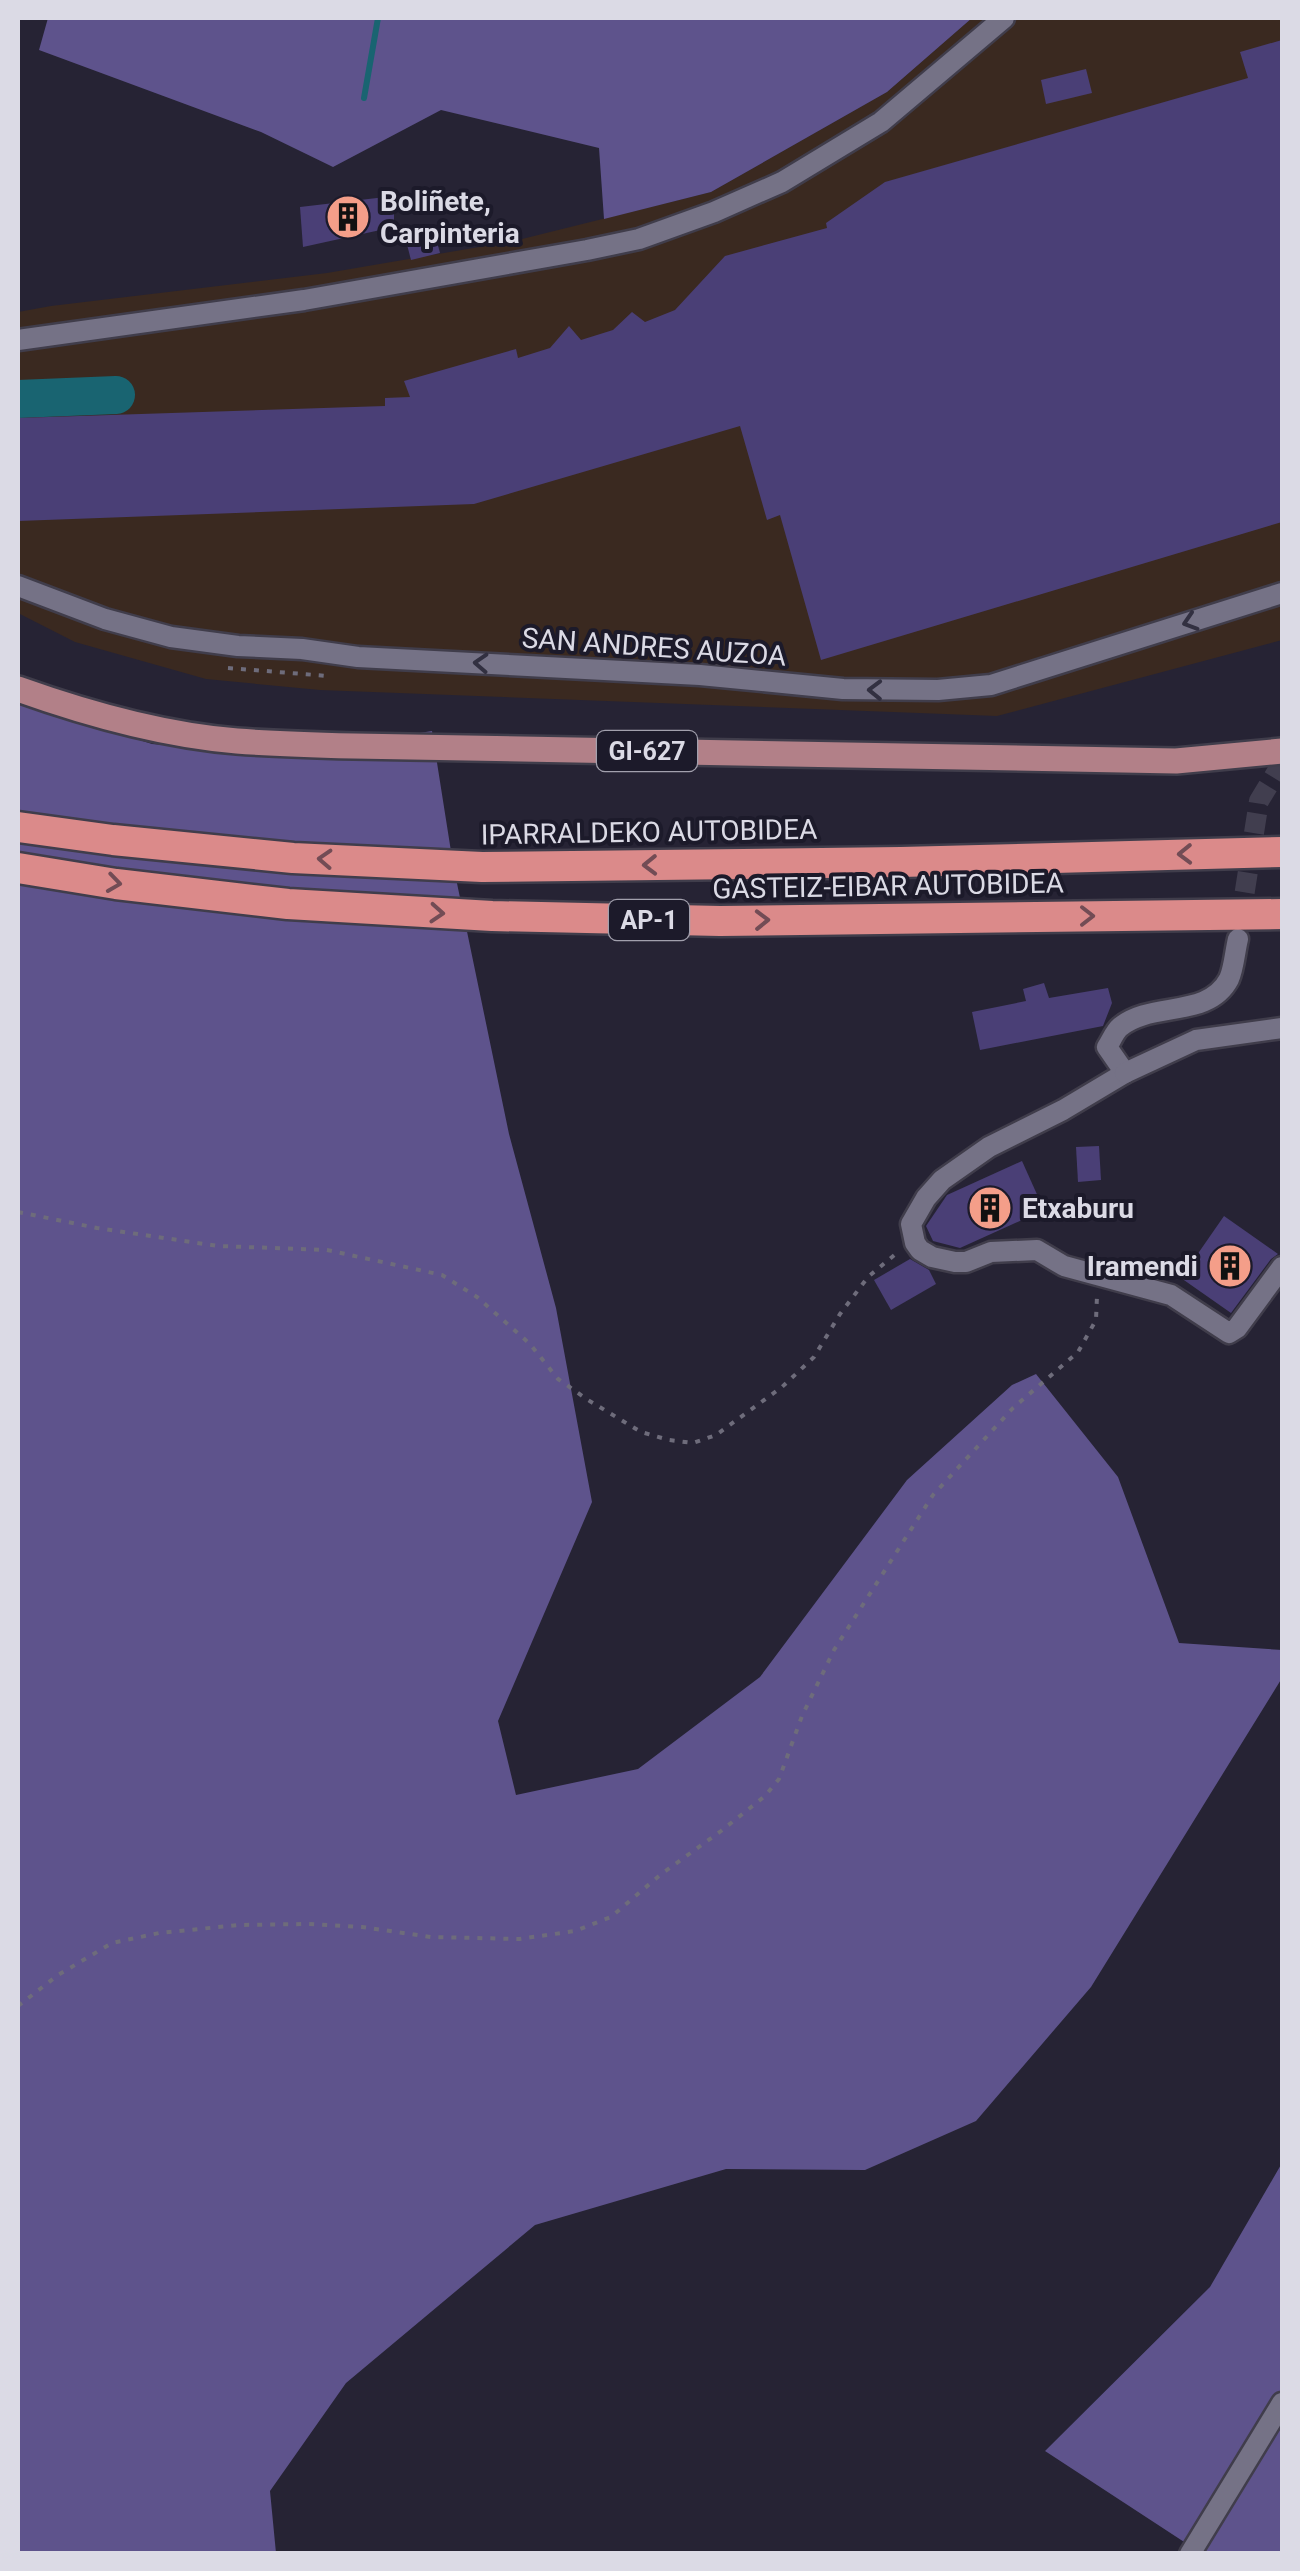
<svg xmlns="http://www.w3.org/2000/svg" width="1300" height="2571" viewBox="0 0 1300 2571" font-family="Roboto,sans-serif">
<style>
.industrial{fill:#3a2920}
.forest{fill:#5e538c}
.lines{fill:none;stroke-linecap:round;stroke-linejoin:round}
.stream{stroke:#196471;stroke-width:6}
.river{stroke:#196471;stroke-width:38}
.building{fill:#4a3f76}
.street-tunnel{stroke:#413e4f;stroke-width:20;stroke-dasharray:20 10;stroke-linecap:butt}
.street-casing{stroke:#403d4b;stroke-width:25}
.primary-casing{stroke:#403d4b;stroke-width:30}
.highway-casing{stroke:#403d4b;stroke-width:35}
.path{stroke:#6e6c7b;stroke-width:4;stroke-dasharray:5 8;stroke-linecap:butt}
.street{stroke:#757286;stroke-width:20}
.primary{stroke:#b28088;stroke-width:25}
.highway{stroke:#db8a8a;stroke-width:30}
.oneway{stroke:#323041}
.oneway2{stroke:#724c55}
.labels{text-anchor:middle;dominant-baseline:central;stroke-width:8;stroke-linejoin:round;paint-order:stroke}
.shield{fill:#1c1a2a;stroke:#a2a0ad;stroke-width:2.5}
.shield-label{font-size:25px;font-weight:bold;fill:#dbdae5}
.poi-label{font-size:28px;font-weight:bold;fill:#dbdae5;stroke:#1c1a2a;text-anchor:start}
.street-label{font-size:28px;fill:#dbdae5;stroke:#1c1a2a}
</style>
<rect width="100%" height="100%" fill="#262334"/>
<path class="industrial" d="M 972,18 L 1282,18 L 1282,640 L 997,716 L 320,690 L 206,679 L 75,642 L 18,613 L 18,312 L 51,306 L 327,273 L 514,241 L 711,192 L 887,92 Z"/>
<g class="forest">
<path d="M 48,18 L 972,18 L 887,92 L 711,192 L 604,219 L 599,148 L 441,110 L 333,167 L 261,132 L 39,50 Z"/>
<path d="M 18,701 L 152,744 L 283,755 L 432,731 L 453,864 L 509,1134 L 556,1308 L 592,1502 L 498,1721 L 516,1795 L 638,1769 L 760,1677 L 907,1480 L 1012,1385 L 1036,1374 L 1118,1477 L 1179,1643 L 1282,1650 L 1282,1678 L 1091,1987 L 976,2121 L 865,2170 L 726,2169 L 535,2225 L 346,2383 L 270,2491 L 276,2553 L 18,2554 Z"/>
<path d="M 1282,2163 L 1282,2553 L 1201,2553 L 1045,2451 L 1210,2287 Z"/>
</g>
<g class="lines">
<path class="stream" d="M 364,98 L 378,18"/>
<path class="river" d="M 18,399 L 116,395"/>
</g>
<g class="building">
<path d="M 1282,40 L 1282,522 L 821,660 L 780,515 L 767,520 L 740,426 L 474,504 L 18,521 L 18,418 L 385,406 L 385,398 L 410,397 L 404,381 L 516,349 L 518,358 L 550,348 L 569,326 L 581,340 L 613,330 L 632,312 L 645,322 L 675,310 L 725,256 L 827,228 L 826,223 L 885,182 L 1248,78 L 1240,52 Z"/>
<path d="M 1086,69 L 1092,93 L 1046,104 L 1041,80 Z"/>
<path d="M 394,196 L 394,227 L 303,247 L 300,207 Z"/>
<path d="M 433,226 L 440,253 L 411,260 L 404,233 Z"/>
<path d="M 1044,983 L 1049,998 L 1108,988 L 1112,1003 L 1103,1026 L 980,1050 L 972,1012 L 1026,1001 L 1023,989 Z"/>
<path d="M 1099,1146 L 1101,1180 L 1078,1182 L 1076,1147 Z"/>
<path d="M 1022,1161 L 1044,1210 L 960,1248 L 933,1241 L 926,1226 L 947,1195 Z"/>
<path d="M 1224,1216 L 1278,1254 L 1271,1259 L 1231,1313 L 1181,1278 Z"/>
<path d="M 910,1259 L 929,1270 L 936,1284 L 891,1310 L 874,1280 Z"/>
</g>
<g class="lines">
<path class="street-tunnel" d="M 1240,922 L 1259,801 L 1282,763"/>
<defs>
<g id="street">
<path d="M 18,340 L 304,300 L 587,250 L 639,239 L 714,212 L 782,182 L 881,122 L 1004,18"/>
<path d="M 18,586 L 105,619 L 171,637 L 238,646 L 302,649 L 358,657 L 700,675 L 843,689 L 938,690 L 991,685 L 1282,593"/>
<path d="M 1238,939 C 1235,951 1234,968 1229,979 C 1208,1019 1151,1001 1120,1027 C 1115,1031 1111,1041 1107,1047 L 1125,1073 L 1063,1110 L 989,1147 L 942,1180 L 926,1198 L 911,1224 L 915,1243 L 920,1250 L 932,1257 L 955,1262 L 966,1262 L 991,1252 L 1037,1250 L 1064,1266 L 1171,1295 L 1229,1333 L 1237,1328 L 1282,1267"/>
<path d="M 1125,1073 L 1196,1040 L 1282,1028"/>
<path d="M 1190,2554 L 1282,2403"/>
</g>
<path id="primary" d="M 18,689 C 88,714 162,735 237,741 C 276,744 315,745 354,746 L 1176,761 L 1282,751"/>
<g id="highway">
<path d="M 18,827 L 113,840 L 293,858 L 482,867 L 901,862 L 1282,852"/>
<path d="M 18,868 L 116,884 L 288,904 L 492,916 L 720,921 L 1282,914"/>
</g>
</defs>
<use href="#street" class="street-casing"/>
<use href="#primary" class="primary-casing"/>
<use href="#highway" class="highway-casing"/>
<g class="path">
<path d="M 228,668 L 328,676"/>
<path d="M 18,1212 L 97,1228 L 218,1246 L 327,1250 L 442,1275 L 477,1297 L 530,1344 L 558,1379 L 588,1400 L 641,1432 L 669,1440 L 693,1443 L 716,1435 L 782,1387 L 814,1357 L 840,1314 L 868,1277 L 898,1252"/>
<path d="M 18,2006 L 58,1975 L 112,1943 L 159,1933 L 239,1925 L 309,1924 L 362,1927 L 431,1937 L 519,1939 L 575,1931 L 611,1917 L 660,1875 L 721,1831 L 765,1796 L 779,1779 L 802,1716 L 834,1650 L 933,1495 L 1013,1408 L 1078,1352 L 1096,1320 L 1097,1296"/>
</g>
<use href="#street" class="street"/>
<use href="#primary" class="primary"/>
<use href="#highway" class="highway"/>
</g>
<defs><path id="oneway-chevron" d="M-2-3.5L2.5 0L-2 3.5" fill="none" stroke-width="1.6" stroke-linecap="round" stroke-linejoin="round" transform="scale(2.5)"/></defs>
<g class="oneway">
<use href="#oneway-chevron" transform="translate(1190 622) rotate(162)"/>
<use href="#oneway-chevron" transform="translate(481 663) rotate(-177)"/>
<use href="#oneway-chevron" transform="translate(875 690) rotate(-179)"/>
</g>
<g class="oneway2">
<use href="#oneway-chevron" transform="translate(1185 854) rotate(179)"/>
<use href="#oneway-chevron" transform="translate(325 859) rotate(-177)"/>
<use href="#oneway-chevron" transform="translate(650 865) rotate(179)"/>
<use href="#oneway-chevron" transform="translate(114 883) rotate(8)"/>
<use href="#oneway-chevron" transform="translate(437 913) rotate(4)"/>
<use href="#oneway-chevron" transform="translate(1087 916)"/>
<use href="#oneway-chevron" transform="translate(762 920) rotate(-1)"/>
</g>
<defs>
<symbol id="building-disc" viewBox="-11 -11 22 22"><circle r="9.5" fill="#f49e89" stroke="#1c1a2a"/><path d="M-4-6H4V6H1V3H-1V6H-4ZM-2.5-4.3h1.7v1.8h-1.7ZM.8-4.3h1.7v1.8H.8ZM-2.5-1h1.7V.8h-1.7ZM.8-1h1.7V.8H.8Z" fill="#111"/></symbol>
</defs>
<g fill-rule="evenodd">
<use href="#building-disc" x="323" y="192" width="50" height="50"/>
<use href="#building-disc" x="965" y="1183" width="50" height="50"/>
<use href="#building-disc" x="1205" y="1241" width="50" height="50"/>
</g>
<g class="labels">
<g class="shield">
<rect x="597" y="731" width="100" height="40" rx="8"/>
<rect x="609" y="900" width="80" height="40" rx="8"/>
</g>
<g class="shield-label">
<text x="647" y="751">GI-627</text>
<text x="649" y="920">AP-1</text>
</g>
<g class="poi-label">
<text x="380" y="201">Boliñete,<tspan x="380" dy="32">Carpinteria</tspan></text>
<text x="1022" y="1208">Etxaburu</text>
<text x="1198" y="1266" text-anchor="end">Iramendi</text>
</g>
<g class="street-label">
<text transform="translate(654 647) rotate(4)">SAN ANDRES AUZOA</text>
<text transform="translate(649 832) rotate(-1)">IPARRALDEKO AUTOBIDEA</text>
<text transform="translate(888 886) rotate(-1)">GASTEIZ-EIBAR AUTOBIDEA</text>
</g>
</g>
<rect width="1300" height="2571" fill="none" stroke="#dbdae5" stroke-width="40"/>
</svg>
